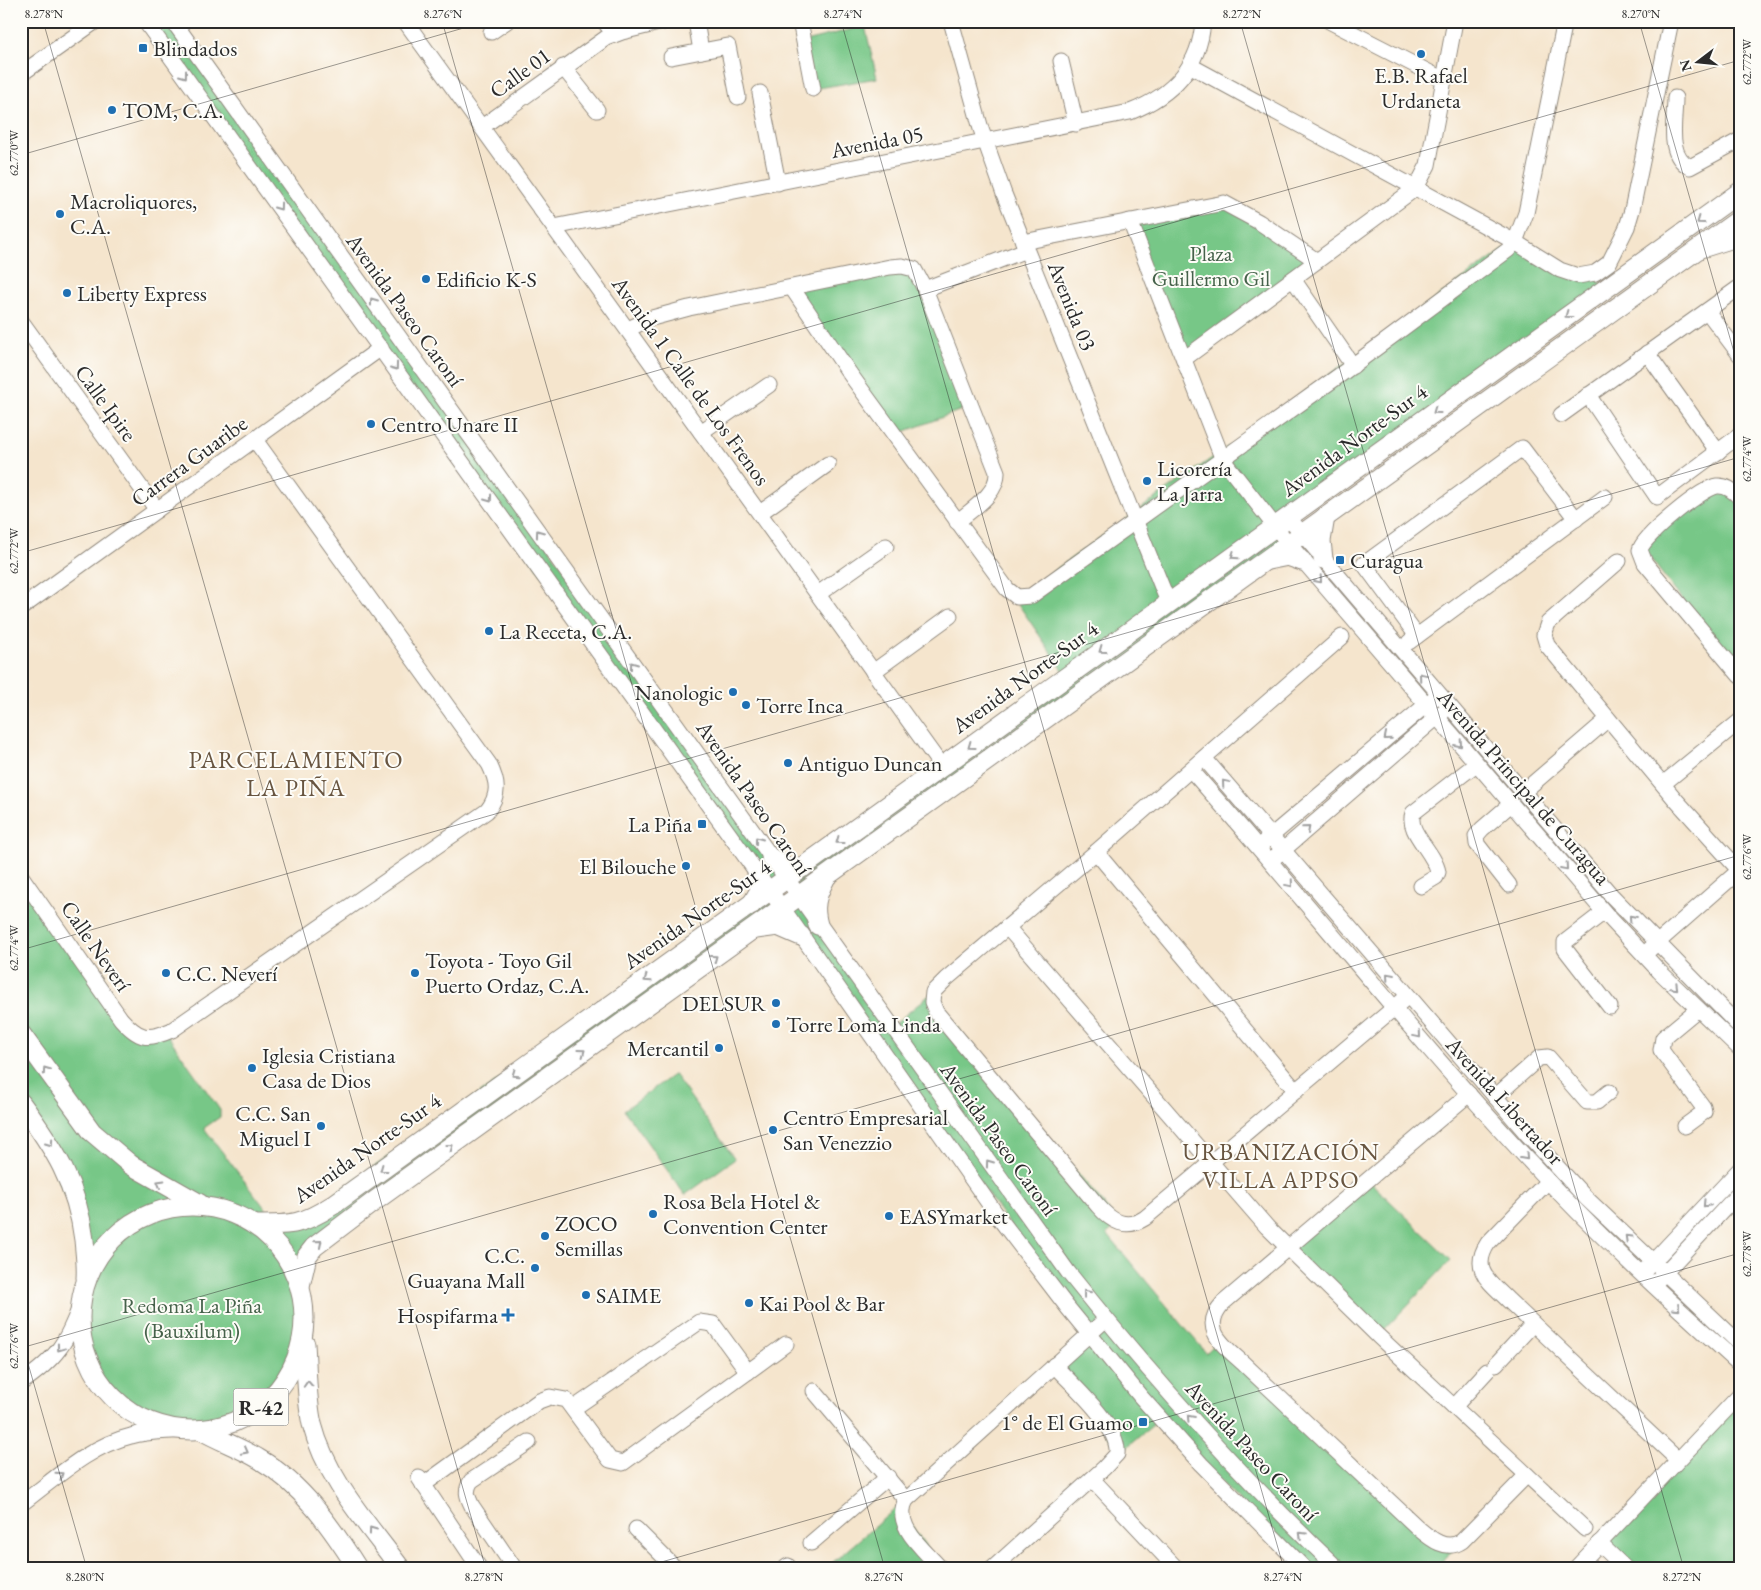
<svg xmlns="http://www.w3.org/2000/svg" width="1761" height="1590" viewBox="0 0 1761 1590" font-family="'EB Garamond',serif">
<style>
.green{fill:#77c787;stroke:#517959;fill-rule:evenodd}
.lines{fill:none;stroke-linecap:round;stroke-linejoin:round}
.minor-casing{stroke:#90887c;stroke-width:17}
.major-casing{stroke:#90887c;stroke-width:21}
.minor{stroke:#fff;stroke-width:15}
.major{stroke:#fff;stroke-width:19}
.oneway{stroke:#a0a0a0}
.ticks{fill:none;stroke:#2b2b2b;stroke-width:1;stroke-opacity:0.45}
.poi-dot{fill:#1f6fb2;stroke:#fdfcf7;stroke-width:2}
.labels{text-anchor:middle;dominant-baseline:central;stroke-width:4;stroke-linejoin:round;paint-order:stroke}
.shield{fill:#fdfcf7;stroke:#6a6a68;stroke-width:1}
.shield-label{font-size:21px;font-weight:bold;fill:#2b2b2b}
.poi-label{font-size:22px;fill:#2b2b2b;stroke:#fdfcf7;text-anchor:start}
.street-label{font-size:22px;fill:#2b2b2b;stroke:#fdfcf7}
.park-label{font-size:22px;fill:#46624b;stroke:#fdfcf7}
.neighbourhood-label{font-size:24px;letter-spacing:1px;fill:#685540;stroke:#fdfcf7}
.neatline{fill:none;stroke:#2b2b2b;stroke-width:2}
.ticks-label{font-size:12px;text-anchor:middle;fill:#2b2b2b}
</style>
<rect width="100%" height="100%" fill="#fdfcf7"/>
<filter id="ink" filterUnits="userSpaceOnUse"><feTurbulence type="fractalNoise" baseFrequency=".02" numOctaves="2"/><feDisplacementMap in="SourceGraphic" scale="10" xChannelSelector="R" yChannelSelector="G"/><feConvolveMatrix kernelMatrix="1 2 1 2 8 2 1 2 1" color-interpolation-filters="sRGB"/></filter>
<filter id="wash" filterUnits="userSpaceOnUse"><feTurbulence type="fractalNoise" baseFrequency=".0096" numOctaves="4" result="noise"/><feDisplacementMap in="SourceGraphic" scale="20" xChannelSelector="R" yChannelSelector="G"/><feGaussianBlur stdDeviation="1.12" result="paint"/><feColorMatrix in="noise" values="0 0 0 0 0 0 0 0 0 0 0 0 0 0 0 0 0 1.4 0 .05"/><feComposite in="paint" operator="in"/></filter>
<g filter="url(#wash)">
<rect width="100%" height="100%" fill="#f5e5cd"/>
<g class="green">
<path d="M 145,21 L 173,21 L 786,880 L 1067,676 L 1012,595 L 1017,597 L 1515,242 L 1560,270 L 1590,275 L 1607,287 L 1275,527 L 1288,543 L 799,898 L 892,1026 L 933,992 L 932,997 L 1119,1223 L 1107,1234 L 1206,1353 L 1219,1340 L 1418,1528 L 1459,1544 L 1434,1569 L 1305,1569 L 1160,1419 L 1114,1458 L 1117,1448 L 1054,1365 L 1088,1334 L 783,909 L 324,1239 L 300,1286 L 304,1325 L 299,1353 L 293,1368 L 285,1381 L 264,1404 L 250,1415 L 219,1427 L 184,1430 L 155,1424 L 137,1416 L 122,1406 L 103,1385 L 87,1356 L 82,1337 L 79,1222 L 21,1103 L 21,881 L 130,1029 L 166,1033 L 220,1110 L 220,1117 L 204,1128 L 278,1225 L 290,1225 L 770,892 ZM 786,880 L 798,898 L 783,909 L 770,892 Z"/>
<path d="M 865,26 L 877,78 L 813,89 L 805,41 Z"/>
<path d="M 1218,203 L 1317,261 L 1184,359 L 1130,221 Z"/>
<path d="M 909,267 L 972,406 L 895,435 L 792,288 Z"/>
<path d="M 1713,486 L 1740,498 L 1740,676 L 1641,546 Z"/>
<path d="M 674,1074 L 735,1159 L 685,1195 L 624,1110 Z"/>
<path d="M 1367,1179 L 1451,1260 L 1378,1336 L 1286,1247 Z"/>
<path d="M 1740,1395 L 1740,1569 L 1626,1569 L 1599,1543 Z"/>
<path d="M 910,1496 L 902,1511 L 941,1569 L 825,1569 Z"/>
</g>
</g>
<g filter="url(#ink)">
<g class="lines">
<defs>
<g id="minor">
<path d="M 145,21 L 783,909 L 999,1218 L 1068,1308 L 1141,1397 L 1201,1464 L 1305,1569"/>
<path d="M 173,21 L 1068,1272 C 1152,1377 1240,1476 1338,1569"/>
<path d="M 405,21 L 942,767"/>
<path d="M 604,21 L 614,34"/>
<path d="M 696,21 L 701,51"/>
<path d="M 800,21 L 813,89"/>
<path d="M 951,21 L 981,129 L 1004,194 L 1168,602"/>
<path d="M 1329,21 L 1444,80"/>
<path d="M 491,32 L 507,21"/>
<path d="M 671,57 L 728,46 L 738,97"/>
<path d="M 1061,61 L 1076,124"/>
<path d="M 1191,66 L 1515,242 L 1560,270 L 1578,276 L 1595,273 L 1609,263 L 1627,227 L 1632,210 L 1671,21"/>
<path d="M 563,67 L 597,110"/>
<path d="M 21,74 L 96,21"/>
<path d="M 760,93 L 778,183"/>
<path d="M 1675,98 C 1675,121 1666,155 1690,167 L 1740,140"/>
<path d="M 482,127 L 606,38 L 622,32 L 667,21"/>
<path d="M 1130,221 L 1223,460 L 1288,543 L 1604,912 L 1659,971 L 1740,1049"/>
<path d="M 554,227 L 1130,112 C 1171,96 1200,67 1203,21"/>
<path d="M 1023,242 L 1224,203 L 1259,222 L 1317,261"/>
<path d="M 1705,249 L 1740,238"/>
<path d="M 1293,279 L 1353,366"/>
<path d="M 792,288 L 850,374 L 1007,589 L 1017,597 L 1031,596 L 1340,375 L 1508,250 L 1515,242 L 1526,213 L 1565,21"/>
<path d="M 925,289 L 1026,250"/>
<path d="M 1707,311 L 1740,355"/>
<path d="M 21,321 L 157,510"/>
<path d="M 628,329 L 652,318 L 689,308 L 890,267 L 902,266 L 914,269 L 925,289 L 997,472 C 998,494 972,509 957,522"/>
<path d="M 1647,353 L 1718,452"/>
<path d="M 1184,359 L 1416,188 L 1428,165 L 1455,21"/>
<path d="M 1588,395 L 1657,497 L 1740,435"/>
<path d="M 1561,415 L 1740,287"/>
<path d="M 701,432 L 769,385"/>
<path d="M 1740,498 C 1734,491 1727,485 1717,486 C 1702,488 1643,536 1640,550 L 1645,563 L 1740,676"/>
<path d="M 760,513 L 828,464"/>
<path d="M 1288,517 L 1612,896 L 1740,1027"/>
<path d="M 1619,561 L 1548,623 L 1544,635 L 1547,645 L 1675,799 L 1740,871"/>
<path d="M 818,594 L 886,546"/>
<path d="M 21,608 L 381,348"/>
<path d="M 1417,636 L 1364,564 L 1522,448 L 1576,519"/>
<path d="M 1342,637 L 1096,852 L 946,979 L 933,992 L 932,1002 L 936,1012 L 1098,1206 C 1112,1222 1126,1230 1145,1218 L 1407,997"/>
<path d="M 1409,642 L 1605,497"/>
<path d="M 873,672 L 950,616"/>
<path d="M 1204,758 L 1529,1136 L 1586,1198 L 1740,1344"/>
<path d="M 1191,770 C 1307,901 1415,1039 1535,1167 C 1599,1237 1670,1301 1740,1365"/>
<path d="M 1663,784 L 1740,721"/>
<path d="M 1523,792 L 1608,719"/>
<path d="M 1264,842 L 1433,699"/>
<path d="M 1096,852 L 1296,1091"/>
<path d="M 1275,857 L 1443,712"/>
<path d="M 21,876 L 121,1019 C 139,1039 147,1041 172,1030 L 487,811 C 500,794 498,782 489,764 L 255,440"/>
<path d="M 1509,885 L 1477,844 L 1476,836 L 1482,829 L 1511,804"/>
<path d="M 1421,886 L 1436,877 L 1438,872 C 1434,851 1406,832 1413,813 L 1476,764"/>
<path d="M 1604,912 L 1565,942 L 1565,949 L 1610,1007"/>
<path d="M 1007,927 L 1267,1227 L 1378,1336 L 1585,1529"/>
<path d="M 1649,950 L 1740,870"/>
<path d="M 1469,1094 L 1223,1303 C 1198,1330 1226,1347 1245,1365 L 1418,1528 C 1431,1539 1446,1552 1462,1541 L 1527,1475"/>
<path d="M 1495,1097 L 1539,1058 L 1548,1057 L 1587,1102 L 1597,1102 L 1609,1092"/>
<path d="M 1685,1126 L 1704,1112 L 1703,1107 L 1661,1050 L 1663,1038 L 1698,1009"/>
<path d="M 1548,1181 L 1488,1243 C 1470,1270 1490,1282 1508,1300 L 1678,1460"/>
<path d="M 1647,1268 L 1740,1169"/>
<path d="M 1658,1280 L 1740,1192"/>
<path d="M 1496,1364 L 1533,1324"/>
<path d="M 21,1383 C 57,1358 66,1344 81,1304"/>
<path d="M 814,1391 L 906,1500"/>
<path d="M 1454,1407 L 1487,1371"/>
<path d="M 574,1408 L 699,1322 L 713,1324 L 748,1372"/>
<path d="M 419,1478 L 480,1569"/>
<path d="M 1092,1479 L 1177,1569"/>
<path d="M 423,1485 L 539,1401 L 550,1397 L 566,1400 L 610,1460 L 623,1463 L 786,1344"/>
<path d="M 21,1504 C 55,1479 89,1446 131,1436 C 148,1431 167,1432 184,1430"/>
<path d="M 636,1529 L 676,1569"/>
<path d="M 811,1543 L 888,1477"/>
<path d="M 1599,1543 L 1626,1569"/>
<path d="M 515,1569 L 472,1506 C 467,1496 465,1491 471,1481 L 529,1442"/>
<path d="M 784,1569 L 788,1566"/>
<path d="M 941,1569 C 926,1551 892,1526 906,1500 L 1106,1319"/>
<path d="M 992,1569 L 1104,1468 L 1117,1454 C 1120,1426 1072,1385 1054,1365"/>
<path d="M 1575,1569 L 1740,1395"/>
</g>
<g id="major">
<path d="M 1323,559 L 1321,541 L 1325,517"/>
<path d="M 1268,560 L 1288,556 L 1302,561"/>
<path d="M 771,858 L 786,868 L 804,867"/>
<path d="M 752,904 L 760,890 L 757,874"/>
<path d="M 818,925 C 813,907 816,896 825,879"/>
<path d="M 756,929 L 778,926 L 801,936"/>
<path d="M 21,1034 L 92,1132 L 131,1165 L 200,1204"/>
<path d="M 21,1103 C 54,1148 77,1183 84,1240 C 85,1252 87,1265 86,1278"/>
<circle cx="192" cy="1318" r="112"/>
<path d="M 256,1225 C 292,1225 302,1225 333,1205 L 1740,192"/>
<path d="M 300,1286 L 307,1256 L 314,1247 L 372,1203 L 1740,219"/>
<path d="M 305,1344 C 307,1370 306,1398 312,1424 C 326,1479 368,1524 401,1569"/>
<path d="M 201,1430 C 220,1441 241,1448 259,1459 C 302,1484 332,1528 358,1569"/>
</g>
</defs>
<use href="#minor" class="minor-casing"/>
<use href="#major" class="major-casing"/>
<use href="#minor" class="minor"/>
<use href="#major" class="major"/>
</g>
<defs><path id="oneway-chevron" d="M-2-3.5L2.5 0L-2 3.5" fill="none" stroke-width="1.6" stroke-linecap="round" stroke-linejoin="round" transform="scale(1.25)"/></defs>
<g class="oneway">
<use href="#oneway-chevron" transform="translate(184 75) rotate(54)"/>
<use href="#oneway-chevron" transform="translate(279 207) rotate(54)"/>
<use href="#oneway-chevron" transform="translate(1700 221) rotate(144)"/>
<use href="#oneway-chevron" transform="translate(373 301) rotate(-126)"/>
<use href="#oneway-chevron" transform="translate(1568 315) rotate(144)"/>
<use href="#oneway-chevron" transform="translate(395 367) rotate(54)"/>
<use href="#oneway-chevron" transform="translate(1436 411) rotate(144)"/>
<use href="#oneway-chevron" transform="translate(489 499) rotate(54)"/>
<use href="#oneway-chevron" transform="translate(539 533) rotate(-126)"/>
<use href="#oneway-chevron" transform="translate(1234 556) rotate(145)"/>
<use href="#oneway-chevron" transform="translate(1319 580) rotate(49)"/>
<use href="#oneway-chevron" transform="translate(1102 650) rotate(144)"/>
<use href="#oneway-chevron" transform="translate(633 665) rotate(-126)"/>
<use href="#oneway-chevron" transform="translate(1422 676) rotate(-130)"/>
<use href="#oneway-chevron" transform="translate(1387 737) rotate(140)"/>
<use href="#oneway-chevron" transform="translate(1459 744) rotate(49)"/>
<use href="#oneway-chevron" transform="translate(971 746) rotate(144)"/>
<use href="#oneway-chevron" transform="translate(1225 783) rotate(-130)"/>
<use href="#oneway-chevron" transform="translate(1307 829) rotate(-41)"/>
<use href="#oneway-chevron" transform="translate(758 840) rotate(-126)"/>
<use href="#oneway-chevron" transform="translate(839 841) rotate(144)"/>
<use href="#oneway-chevron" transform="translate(1565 867) rotate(49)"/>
<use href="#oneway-chevron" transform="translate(1290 884) rotate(50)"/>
<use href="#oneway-chevron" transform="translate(1632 918) rotate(-132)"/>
<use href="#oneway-chevron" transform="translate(714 958) rotate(-36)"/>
<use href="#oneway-chevron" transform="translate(1389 976) rotate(-131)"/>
<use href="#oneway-chevron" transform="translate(647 979) rotate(145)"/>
<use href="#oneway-chevron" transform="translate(1675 987) rotate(45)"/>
<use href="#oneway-chevron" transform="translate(1418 1035) rotate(50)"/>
<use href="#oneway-chevron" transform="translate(582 1052) rotate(-36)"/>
<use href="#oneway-chevron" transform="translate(46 1070) rotate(-125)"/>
<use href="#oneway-chevron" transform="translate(515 1074) rotate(145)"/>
<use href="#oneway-chevron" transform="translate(50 1143) rotate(55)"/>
<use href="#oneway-chevron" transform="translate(450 1147) rotate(-36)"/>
<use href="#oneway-chevron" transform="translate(1525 1157) rotate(48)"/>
<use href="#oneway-chevron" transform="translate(989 1163) rotate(-126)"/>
<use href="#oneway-chevron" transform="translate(383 1169) rotate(144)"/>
<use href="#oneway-chevron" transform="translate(160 1183) rotate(-150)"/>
<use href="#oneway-chevron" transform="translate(1706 1204) rotate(133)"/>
<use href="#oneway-chevron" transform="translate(1628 1238) rotate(-136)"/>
<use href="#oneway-chevron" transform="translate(319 1243) rotate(-40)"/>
<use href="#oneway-chevron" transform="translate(1086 1293) rotate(-128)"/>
<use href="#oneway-chevron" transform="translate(1677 1308) rotate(43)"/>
<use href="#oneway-chevron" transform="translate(60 1348) rotate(126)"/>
<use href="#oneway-chevron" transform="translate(308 1384) rotate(-93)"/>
<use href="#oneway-chevron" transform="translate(1190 1418) rotate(-132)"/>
<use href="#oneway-chevron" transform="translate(245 1451) rotate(28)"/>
<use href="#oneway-chevron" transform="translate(60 1475) rotate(-35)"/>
<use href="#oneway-chevron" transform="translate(372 1530) rotate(-126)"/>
<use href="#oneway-chevron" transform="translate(1302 1535) rotate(-137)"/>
</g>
</g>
<path class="ticks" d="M 43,21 L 486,1569M 442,21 L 885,1569M 841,21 L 1284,1569M 1240,21 L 1684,1569M 1639,21 L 1740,373M 21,155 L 488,21M 21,553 L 1740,60M 21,950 L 1740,457M 21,1339 L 87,1569M 21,1348 L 1740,855M 637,1569 L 1740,1253"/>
<g class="poi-dot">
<rect x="138" y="43" width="10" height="10" rx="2.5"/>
<circle cx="1421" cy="54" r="5"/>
<circle cx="112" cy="110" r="5"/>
<circle cx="60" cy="214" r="5"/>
<circle cx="426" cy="279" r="5"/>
<circle cx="67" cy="293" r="5"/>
<circle cx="371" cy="424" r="5"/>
<circle cx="1147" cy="481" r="5"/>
<rect x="1335" y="555" width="10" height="10" rx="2.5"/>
<circle cx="489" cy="631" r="5"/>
<circle cx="733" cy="692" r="5"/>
<circle cx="746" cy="705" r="5"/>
<circle cx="788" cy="763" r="5"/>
<rect x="697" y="819" width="10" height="10" rx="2.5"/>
<circle cx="686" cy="866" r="5"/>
<circle cx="166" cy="973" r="5"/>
<circle cx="415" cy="973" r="5"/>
<circle cx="776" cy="1003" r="5"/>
<circle cx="776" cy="1024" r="5"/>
<circle cx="719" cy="1048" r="5"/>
<circle cx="252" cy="1068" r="5"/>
<circle cx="321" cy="1126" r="5"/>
<circle cx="773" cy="1130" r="5"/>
<circle cx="653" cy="1214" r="5"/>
<circle cx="889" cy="1216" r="5"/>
<circle cx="545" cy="1236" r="5"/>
<circle cx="535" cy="1268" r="5"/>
<circle cx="586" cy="1295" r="5"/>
<circle cx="749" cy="1303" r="5"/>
<path d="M505.5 1307.5h5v5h5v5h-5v5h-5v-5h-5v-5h5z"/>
<rect x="1138" y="1417" width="10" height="10" rx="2.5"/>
</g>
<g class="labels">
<rect class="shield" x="233.5" y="1388.5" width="55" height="37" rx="4"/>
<g class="shield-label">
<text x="261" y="1407">R-42</text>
</g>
<g class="poi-label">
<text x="153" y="48">Blindados</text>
<text x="1421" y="75" text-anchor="middle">E.B. Rafael<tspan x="1421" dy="25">Urdaneta</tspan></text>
<text x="122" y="110">TOM, C.A.</text>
<text x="70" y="201">Macroliquores,<tspan x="70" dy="25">C.A.</tspan></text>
<text x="436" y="279">Edificio K-S</text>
<text x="77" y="293">Liberty Express</text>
<text x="381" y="424">Centro Unare II</text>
<text x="1157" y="468">Licorería<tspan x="1157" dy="25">La Jarra</tspan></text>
<text x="1350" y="560">Curagua</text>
<text x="499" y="631">La Receta, C.A.</text>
<text x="723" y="692" text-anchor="end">Nanologic</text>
<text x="756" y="705">Torre Inca</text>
<text x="798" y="763">Antiguo Duncan</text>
<text x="692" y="824" text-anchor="end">La Piña</text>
<text x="676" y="866" text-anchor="end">El Bilouche</text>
<text x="425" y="960">Toyota - Toyo Gil<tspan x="425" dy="25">Puerto Ordaz, C.A.</tspan></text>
<text x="176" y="973">C.C. Neverí</text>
<text x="766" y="1003" text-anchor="end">DELSUR</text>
<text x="786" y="1024">Torre Loma Linda</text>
<text x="709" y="1048" text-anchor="end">Mercantil</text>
<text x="262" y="1055">Iglesia Cristiana<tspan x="262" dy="25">Casa de Dios</tspan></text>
<text x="311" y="1113" text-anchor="end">C.C. San<tspan x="311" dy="25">Miguel I</tspan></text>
<text x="783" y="1117">Centro Empresarial<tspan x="783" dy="25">San Venezzio</tspan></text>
<text x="663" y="1201">Rosa Bela Hotel &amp;<tspan x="663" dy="25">Convention Center</tspan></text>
<text x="899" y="1216">EASYmarket</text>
<text x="555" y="1223">ZOCO<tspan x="555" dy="25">Semillas</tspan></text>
<text x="525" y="1255" text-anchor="end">C.C.<tspan x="525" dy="25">Guayana Mall</tspan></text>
<text x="596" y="1295">SAIME</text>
<text x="759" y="1303">Kai Pool &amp; Bar</text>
<text x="498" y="1315" text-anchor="end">Hospifarma</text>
<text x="1133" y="1422" text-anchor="end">1° de El Guamo</text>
</g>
<g class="street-label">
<text transform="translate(520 73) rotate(-36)">Calle 01</text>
<text transform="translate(877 142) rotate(-11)">Avenida 05</text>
<text transform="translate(1072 306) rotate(68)">Avenida 03</text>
<text transform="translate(405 310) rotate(54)">Avenida Paseo Caroní</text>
<text transform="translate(691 381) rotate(54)">Avenida 1 Calle de Los Frenos</text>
<text transform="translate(106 403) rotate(54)">Calle Ipire</text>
<text transform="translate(1354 440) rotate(-36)">Avenida Norte-Sur 4</text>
<text transform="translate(189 461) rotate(-36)">Carrera Guaribe</text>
<text transform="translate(1025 677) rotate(-36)">Avenida Norte-Sur 4</text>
<text transform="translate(1524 787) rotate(49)">Avenida Principal de Curagua</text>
<text transform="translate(754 798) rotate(55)">Avenida Paseo Caroní</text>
<text transform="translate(697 914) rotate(-35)">Avenida Norte-Sur 4</text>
<text transform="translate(96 946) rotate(55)">Calle Neverí</text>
<text transform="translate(1505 1101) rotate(48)">Avenida Libertador</text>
<text transform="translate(999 1139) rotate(54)">Avenida Paseo Caroní</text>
<text transform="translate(367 1148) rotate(-35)">Avenida Norte-Sur 4</text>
<text transform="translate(1252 1451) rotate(47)">Avenida Paseo Caroní</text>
</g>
<g class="park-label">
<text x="1211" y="253">Plaza<tspan x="1211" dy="25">Guillermo Gil</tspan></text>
<text x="192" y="1305">Redoma La Piña<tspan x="192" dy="25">(Bauxilum)</tspan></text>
</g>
<g class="neighbourhood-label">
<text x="296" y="759">PARCELAMIENTO<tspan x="296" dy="28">LA PIÑA</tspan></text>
<text x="1281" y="1151">URBANIZACIÓN<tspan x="1281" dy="28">VILLA APPSO</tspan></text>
</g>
</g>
<rect width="1761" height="1590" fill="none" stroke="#fdfcf7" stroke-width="55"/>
<g transform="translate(1698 62) rotate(254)" stroke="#fdfcf7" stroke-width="4" paint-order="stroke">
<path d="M0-4L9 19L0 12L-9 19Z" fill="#2b2b2b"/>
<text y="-8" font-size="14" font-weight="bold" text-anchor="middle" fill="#2b2b2b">N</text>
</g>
<rect x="28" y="28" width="1706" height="1534" class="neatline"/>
<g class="ticks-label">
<text x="44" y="18">8.278°N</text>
<text x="443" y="18">8.276°N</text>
<text x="843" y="18">8.274°N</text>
<text x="1242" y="18">8.272°N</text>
<text x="1641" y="18">8.270°N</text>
<text transform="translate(1747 62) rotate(-90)" y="4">62.772°W</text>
<text transform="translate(14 153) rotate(-90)" y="4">62.770°W</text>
<text transform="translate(1747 459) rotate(-90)" y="4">62.774°W</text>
<text transform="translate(14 551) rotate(-90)" y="4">62.772°W</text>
<text transform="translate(1747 857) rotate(-90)" y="4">62.776°W</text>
<text transform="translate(14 948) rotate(-90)" y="4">62.774°W</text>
<text transform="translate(1747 1254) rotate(-90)" y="4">62.778°W</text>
<text transform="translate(14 1346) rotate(-90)" y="4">62.776°W</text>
<text x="85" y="1581">8.280°N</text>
<text x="484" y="1581">8.278°N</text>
<text x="884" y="1581">8.276°N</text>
<text x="1283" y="1581">8.274°N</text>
<text x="1682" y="1581">8.272°N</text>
</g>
</svg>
